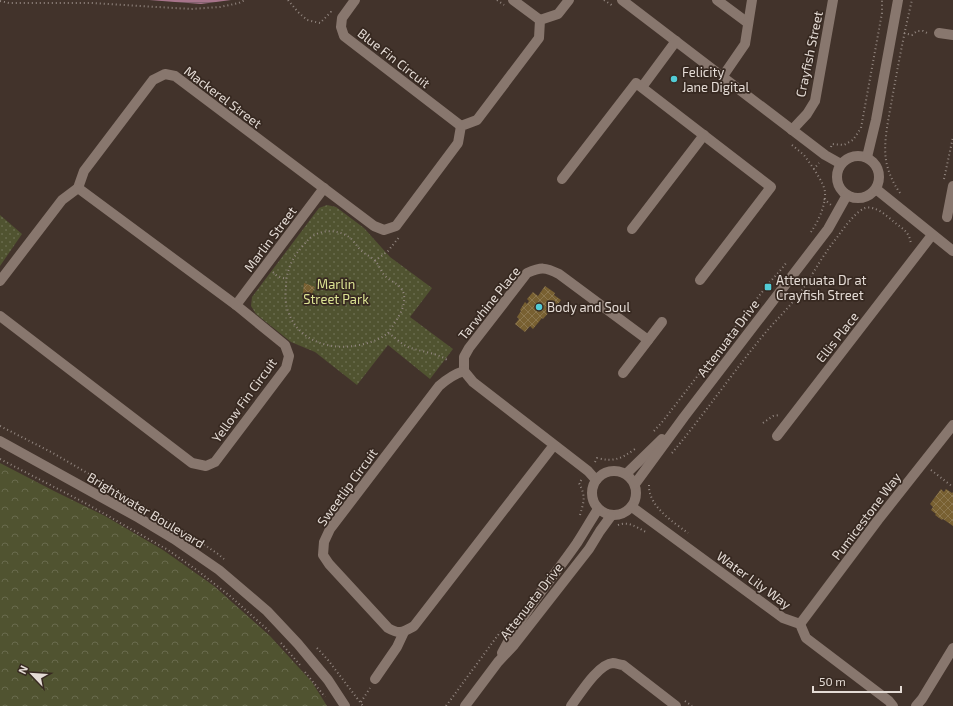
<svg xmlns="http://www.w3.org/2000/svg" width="953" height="706" viewBox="0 0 953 706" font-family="'Exo 2',sans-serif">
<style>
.grass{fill:url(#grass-dots)}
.forest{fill:url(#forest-crowns)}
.water{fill:url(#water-rules)}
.building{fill:url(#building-cross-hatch)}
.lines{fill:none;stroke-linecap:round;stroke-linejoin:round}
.path{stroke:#938780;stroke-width:2;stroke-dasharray:1 3;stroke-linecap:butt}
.minor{stroke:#88776e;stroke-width:10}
.poi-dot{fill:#52ccd6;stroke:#372921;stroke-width:1.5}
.labels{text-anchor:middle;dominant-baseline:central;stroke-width:3.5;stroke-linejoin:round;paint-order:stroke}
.street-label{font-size:13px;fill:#e4dbd5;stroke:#372921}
.poi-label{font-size:13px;fill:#e4dbd5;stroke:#372921;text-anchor:start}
.park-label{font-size:13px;fill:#dce393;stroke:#372921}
</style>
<defs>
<pattern id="grass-dots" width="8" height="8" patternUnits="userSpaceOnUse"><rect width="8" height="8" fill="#505330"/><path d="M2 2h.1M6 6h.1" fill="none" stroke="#696b4d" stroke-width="1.8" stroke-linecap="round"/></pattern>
<pattern id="forest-crowns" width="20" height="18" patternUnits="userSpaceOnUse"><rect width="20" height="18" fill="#505330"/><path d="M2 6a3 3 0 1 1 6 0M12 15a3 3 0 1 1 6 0" fill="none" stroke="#696b4d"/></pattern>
<pattern id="water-rules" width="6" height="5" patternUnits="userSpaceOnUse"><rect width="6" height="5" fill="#a7738a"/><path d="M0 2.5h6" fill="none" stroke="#846270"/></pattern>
<pattern id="building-cross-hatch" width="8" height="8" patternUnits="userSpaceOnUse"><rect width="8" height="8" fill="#786031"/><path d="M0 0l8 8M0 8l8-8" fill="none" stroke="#8b764e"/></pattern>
</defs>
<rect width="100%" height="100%" fill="#42332b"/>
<g class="grass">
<path d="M 327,205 L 336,207 L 364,228 L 390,257 L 432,288 L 410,317 L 453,349 L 430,379 L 388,345 L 357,385 L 315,352 L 291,342 L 256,314 L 251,306 L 252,297 L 319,208 Z"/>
<path d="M 0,215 L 22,234 L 0,266 Z"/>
</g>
<path class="forest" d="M 0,463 L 54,491 L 105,516 L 163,550 L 214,586 L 270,636 L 312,682 L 327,706 L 0,706 Z"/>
<path class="water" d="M 149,0 L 231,0 L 201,4 Z"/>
<g class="building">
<path d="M 304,283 L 315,287 L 311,296 L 303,293 Z"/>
<path d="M 545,286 L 555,293 L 554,295 L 561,300 L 553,311 L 551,310 L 543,319 L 542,318 L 533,329 L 530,326 L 525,332 L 515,324 L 519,319 L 517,317 L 521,311 L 520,310 L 525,302 L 527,304 L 529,301 L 527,299 L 533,292 L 538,296 Z"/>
<path d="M 941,489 L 944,492 L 946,489 L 952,493 L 953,492 L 953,526 L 943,519 L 942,520 L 935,515 L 936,514 L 931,510 L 933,507 L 930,504 Z"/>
</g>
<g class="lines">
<g class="path">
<path d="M 288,0 L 298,12 L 307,20 L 320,23 L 331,12 L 334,13"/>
<path d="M 497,0 L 504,5"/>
<path d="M 604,0 L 613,6"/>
<path d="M 0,1 L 9,3 L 91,3 L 191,9 L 220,7 L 239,3 L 245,0"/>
<path d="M 904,33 L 912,35 L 917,31 L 923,31 L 929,34"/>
<path d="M 792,145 L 804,155 L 814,169"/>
<path d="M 831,147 L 832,144 L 844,145 L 853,140 L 861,128 L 882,13 L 882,0"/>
<path d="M 944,179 L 953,137"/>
<path d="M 900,193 C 893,183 888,172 886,160 C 883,142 889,117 892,99 C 898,66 904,33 912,0"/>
<path d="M 824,199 L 831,205"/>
<path d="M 811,232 C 818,222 826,205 825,192 C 824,184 818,176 814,169 L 819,163"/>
<path d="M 375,261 L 388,251 L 400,236"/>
<path d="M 273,272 L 277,276 L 286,279"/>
<path d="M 845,329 L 848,323 L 851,322"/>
<path d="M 388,333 C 395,322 406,309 404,295 C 402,284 392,283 385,276 C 380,271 379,263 373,259 C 370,256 366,255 363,252 C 357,248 355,241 349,237 C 337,229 320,229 309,239 C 305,243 301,248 297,253 C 290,263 286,274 286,287 C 285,293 285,301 287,308 C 295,338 325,350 354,346 C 366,344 378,341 388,333 C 395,337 401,344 408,347 C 421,352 435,352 447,360"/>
<path d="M 763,423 L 773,416 L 780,415"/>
<path d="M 0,426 L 53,453 L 115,489 L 172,523 L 218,554 L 224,559"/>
<path d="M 654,431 L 663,421 L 769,283 L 779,272 L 787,262"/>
<path d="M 672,453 C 703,416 731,375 761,338 C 773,323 787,310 799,294 C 809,281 816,267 825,254 C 830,246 836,239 841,232 C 847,224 856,212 865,208 C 875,205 887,216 894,222 C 903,229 910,232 911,245"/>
<path d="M 0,459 L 85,503 L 168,550 L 198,571 L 230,596 L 269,631"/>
<path d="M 595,462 L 597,458 C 613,462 621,459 635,449"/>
<path d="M 931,470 L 953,487"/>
<path d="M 649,485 C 648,506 673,522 688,533"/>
<path d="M 580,515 C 584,501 586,497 579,483 L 582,479"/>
<path d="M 618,525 C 629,521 636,527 646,532"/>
<path d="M 281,643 L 300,665"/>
<path d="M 317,648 L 328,660 L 363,706"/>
<path d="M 305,672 L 325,697"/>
<path d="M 685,701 L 692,706"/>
<path d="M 361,702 L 370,688"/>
<path d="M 446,706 L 501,631"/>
</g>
<g class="minor">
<path d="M 355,0 L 342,18 L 341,27 L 344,36 L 461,126"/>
<path d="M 513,0 L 540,20"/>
<path d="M 622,0 L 825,155 L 841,164"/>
<path d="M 717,0 L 748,23"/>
<path d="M 939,33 L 953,35"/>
<path d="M 723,76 L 745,44 L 752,0"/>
<path d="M 642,87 L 676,41"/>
<path d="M 792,130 L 807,114 L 815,101 L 833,0"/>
<circle cx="858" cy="177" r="21"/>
<path d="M 867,157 L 876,120 L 898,0"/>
<path d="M 562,179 L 636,83 L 771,187 L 700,280"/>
<path d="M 876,189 L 953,251"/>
<path d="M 947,217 L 953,186"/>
<path d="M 632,229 L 704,135"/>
<path d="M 0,281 L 62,200 L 78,188 L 84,171 L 153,80 L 165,74 L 175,76 L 374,226 L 384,230 L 396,226 L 458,143 L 461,126 L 477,120 L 539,38 L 540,20 L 558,14 L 569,0"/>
<path d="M 236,305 L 324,188"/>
<path d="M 0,316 L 192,463 L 206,466 L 215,462 L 286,368 L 289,356 L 285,345 L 236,305 L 78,188"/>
<path d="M 464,371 L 464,357 L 469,348 L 527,273 C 541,267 545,267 559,274 L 648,340"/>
<path d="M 623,373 L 662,322"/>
<path d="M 777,436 L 932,235"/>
<path d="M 0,441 L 139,518 L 174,539 L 219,570 L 267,611 L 298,644 L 328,680 L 345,706"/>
<path d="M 554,445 L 414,626 C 403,632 400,635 388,628 L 329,564 L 323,555 L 324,542 L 330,529 L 439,386 C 447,379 454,374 464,371 L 473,382 L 588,471 L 596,480"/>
<circle cx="614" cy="493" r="22"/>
<path d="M 626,474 L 662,439"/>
<path d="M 635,484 L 684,417 L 828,229 L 847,195"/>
<path d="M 632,507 L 783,618 L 800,624 L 806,638 L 889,701 L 893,706"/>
<path d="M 800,624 L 878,520 L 953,425"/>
<path d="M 502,653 C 522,613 552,579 577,543 C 584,532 591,520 598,509"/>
<path d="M 375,679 L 397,647 L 404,632"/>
<path d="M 465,706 L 498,662 L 514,645 L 589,549 L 600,531 L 611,516"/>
<path d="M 571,706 C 580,694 598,664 613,663 C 616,663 620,665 623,665 L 676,706"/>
<path d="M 916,706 L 922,699 L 953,648"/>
</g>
</g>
<g class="poi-dot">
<circle cx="674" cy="79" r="4"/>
<rect x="764" y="283" width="8" height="8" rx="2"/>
<circle cx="539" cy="307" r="4"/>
</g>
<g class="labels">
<g class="street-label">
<text transform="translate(809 54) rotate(-78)">Crayfish Street</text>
<text transform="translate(394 58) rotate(38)">Blue Fin Circuit</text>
<text transform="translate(223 97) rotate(37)">Mackerel Street</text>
<text transform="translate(270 239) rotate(-53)">Marlin Street</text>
<text transform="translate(489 303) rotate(-51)">Tarwhine Place</text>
<text transform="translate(837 337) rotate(-52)">Ellis Place</text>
<text transform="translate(728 338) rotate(-53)">Attenuata Drive</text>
<text transform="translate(244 400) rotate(-54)">Yellow Fin Circuit</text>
<text transform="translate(347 487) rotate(-54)">Sweetlip Circuit</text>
<text transform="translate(146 510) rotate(31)">Brightwater Boulevard</text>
<text transform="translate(866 516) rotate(-53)">Pumicestone Way</text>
<text transform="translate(754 580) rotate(36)">Water Lily Way</text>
<text transform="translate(531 601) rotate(-52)">Attenuata Drive</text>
</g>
<g class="poi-label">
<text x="682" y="72">Felicity<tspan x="682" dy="15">Jane Digital</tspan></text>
<text x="776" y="280">Attenuata Dr at<tspan x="776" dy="15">Crayfish Street</tspan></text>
<text x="547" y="307">Body and Soul</text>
</g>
<g class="park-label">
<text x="336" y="284">Marlin<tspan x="336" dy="15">Street Park</tspan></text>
</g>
</g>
<g transform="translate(32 674) rotate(295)" stroke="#372921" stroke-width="3" paint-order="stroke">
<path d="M0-3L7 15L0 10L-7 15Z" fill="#e4dbd5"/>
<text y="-6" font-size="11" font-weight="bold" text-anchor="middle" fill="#e4dbd5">N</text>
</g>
<path d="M813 686v6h88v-6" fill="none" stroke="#e4dbd5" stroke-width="2"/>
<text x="819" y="686" font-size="12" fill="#e4dbd5" stroke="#372921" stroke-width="3" paint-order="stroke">50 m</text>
</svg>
